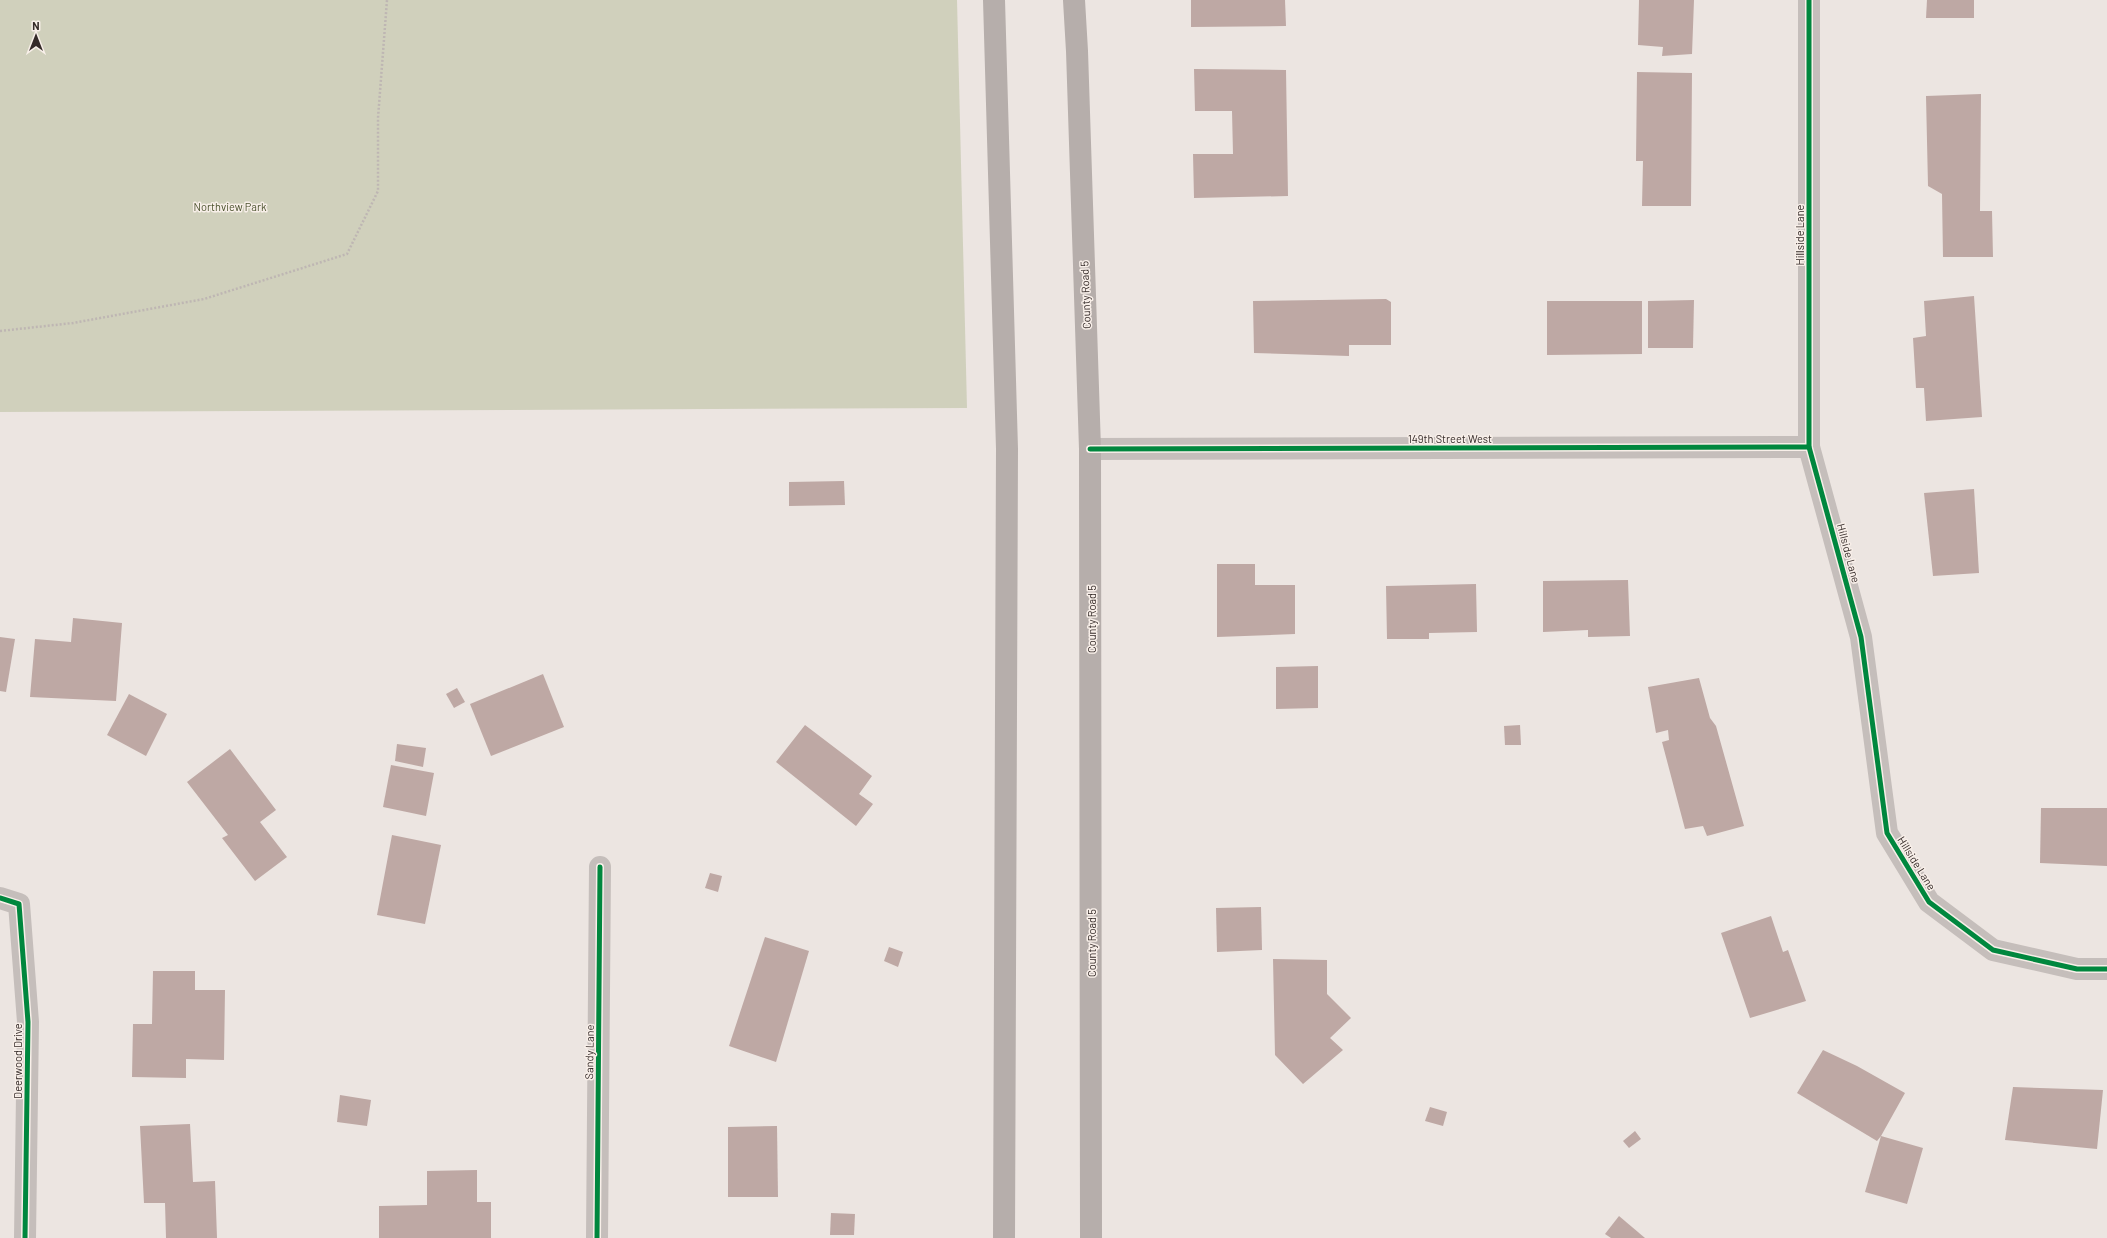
<svg xmlns="http://www.w3.org/2000/svg" width="2107" height="1238" viewBox="0 0 2107 1238" font-family="Barlow,sans-serif">
<style>
.green{fill:#d0d0bc}
.building{fill:#bea8a4}
.lines{fill:none;stroke-linecap:round;stroke-linejoin:round}
.path{stroke:#beb6b3;stroke-width:2.5;stroke-dasharray:2 2;stroke-linecap:butt}
.street{stroke:#c5bebb;stroke-width:22}
.secondary{stroke:#b6aeab;stroke-width:22}
.cycleway-casing{stroke:#f8efe9;stroke-width:8}
.cycleway{stroke:#00873e;stroke-width:5}
.labels{text-anchor:middle;dominant-baseline:central;stroke-width:3;stroke-linejoin:round;paint-order:stroke}
.park-label{font-size:11px;fill:#4b522e;stroke:#f8efe9}
.street-label{font-size:11px;fill:#352b29;stroke:#f8efe9}
</style>
<rect width="100%" height="100%" fill="#ece5e1"/>
<path class="green" d="M 0,0 L 957,0 L 967,408 L 0,412 Z"/>
<g class="building">
<path d="M 1191,0 L 1285,0 L 1286,26 L 1191,27 Z"/>
<path d="M 1639,0 L 1694,0 L 1692,54 L 1662,56 L 1663,47 L 1638,45 Z"/>
<path d="M 1927,0 L 1974,0 L 1974,18 L 1926,18 Z"/>
<path d="M 1194,69 L 1286,70 L 1288,196 L 1194,198 L 1193,154 L 1233,154 L 1232,111 L 1195,111 Z"/>
<path d="M 1637,72 L 1692,73 L 1691,206 L 1642,206 L 1643,161 L 1636,161 Z"/>
<path d="M 1981,94 L 1980,211 L 1992,211 L 1993,257 L 1943,257 L 1942,194 L 1928,186 L 1926,96 Z"/>
<path d="M 1974,296 L 1982,417 L 1926,421 L 1924,388 L 1916,388 L 1913,338 L 1926,336 L 1924,301 Z"/>
<path d="M 1386,299 L 1391,302 L 1391,345 L 1349,345 L 1349,356 L 1254,353 L 1253,301 Z"/>
<path d="M 1694,300 L 1693,348 L 1648,348 L 1648,301 Z"/>
<path d="M 1547,301 L 1642,301 L 1642,354 L 1547,355 Z"/>
<path d="M 844,481 L 845,505 L 789,506 L 789,482 Z"/>
<path d="M 1974,489 L 1979,573 L 1933,576 L 1924,493 Z"/>
<path d="M 1217,564 L 1255,564 L 1255,585 L 1295,585 L 1295,634 L 1217,637 Z"/>
<path d="M 1628,580 L 1630,636 L 1588,637 L 1588,630 L 1543,632 L 1543,581 Z"/>
<path d="M 1476,584 L 1477,632 L 1429,633 L 1429,639 L 1387,639 L 1386,586 Z"/>
<path d="M 73,618 L 122,623 L 116,701 L 30,697 L 35,639 L 71,642 Z"/>
<path d="M 0,637 L 15,639 L 6,692 L 0,691 Z"/>
<path d="M 1318,666 L 1318,708 L 1276,709 L 1276,667 Z"/>
<path d="M 543,674 L 564,727 L 491,756 L 470,704 Z"/>
<path d="M 1699,678 L 1710,718 L 1716,726 L 1744,826 L 1707,836 L 1703,826 L 1685,829 L 1662,742 L 1669,740 L 1668,730 L 1656,733 L 1648,687 Z"/>
<path d="M 457,688 L 465,702 L 454,708 L 446,694 Z"/>
<path d="M 129,694 L 167,714 L 146,756 L 107,735 Z"/>
<path d="M 805,725 L 872,776 L 859,794 L 873,804 L 856,826 L 776,762 Z"/>
<path d="M 1520,725 L 1521,745 L 1505,745 L 1504,726 Z"/>
<path d="M 397,744 L 426,748 L 423,767 L 395,761 Z"/>
<path d="M 230,749 L 276,810 L 260,822 L 287,857 L 255,881 L 222,838 L 228,835 L 187,782 Z"/>
<path d="M 391,765 L 434,773 L 426,816 L 383,807 Z"/>
<path d="M 2041,808 L 2107,808 L 2107,866 L 2040,863 Z"/>
<path d="M 392,835 L 441,845 L 425,924 L 377,915 Z"/>
<path d="M 710,873 L 722,876 L 718,892 L 705,888 Z"/>
<path d="M 1261,907 L 1262,950 L 1217,952 L 1216,908 Z"/>
<path d="M 1771,916 L 1783,952 L 1788,950 L 1806,1001 L 1750,1018 L 1721,933 Z"/>
<path d="M 765,937 L 809,951 L 776,1062 L 729,1046 Z"/>
<path d="M 889,947 L 903,952 L 898,967 L 884,961 Z"/>
<path d="M 1273,959 L 1327,960 L 1327,994 L 1351,1018 L 1330,1038 L 1343,1050 L 1303,1084 L 1275,1055 Z"/>
<path d="M 153,971 L 195,971 L 195,990 L 225,990 L 224,1060 L 186,1059 L 186,1078 L 132,1077 L 133,1024 L 152,1024 Z"/>
<path d="M 1823,1050 L 1857,1066 L 1905,1093 L 1881,1136 L 1923,1148 L 1907,1204 L 1865,1192 L 1881,1136 L 1877,1141 L 1797,1093 Z"/>
<path d="M 2013,1087 L 2103,1090 L 2097,1149 L 2005,1140 Z"/>
<path d="M 340,1095 L 371,1100 L 367,1126 L 337,1122 Z"/>
<path d="M 1430,1107 L 1447,1112 L 1443,1126 L 1425,1121 Z"/>
<path d="M 190,1124 L 193,1182 L 215,1181 L 217,1238 L 166,1238 L 165,1203 L 144,1203 L 140,1126 Z"/>
<path d="M 777,1126 L 778,1197 L 728,1197 L 728,1127 Z"/>
<path d="M 1635,1131 L 1641,1139 L 1629,1148 L 1623,1141 Z"/>
<path d="M 477,1170 L 477,1202 L 491,1202 L 491,1238 L 379,1238 L 379,1206 L 427,1205 L 427,1171 Z"/>
<path d="M 831,1213 L 855,1214 L 854,1235 L 830,1235 Z"/>
<path d="M 1619,1216 L 1645,1238 L 1611,1238 L 1605,1234 Z"/>
</g>
<g class="lines">
<path class="path" d="M 0,331 L 73,323 L 204,299 L 347,254 L 378,191 L 378,118 L 387,0"/>
<g class="street">
<path d="M 1809,0 L 1809,447 L 1861,637 L 1887,833 L 1929,902 L 1993,950 L 2077,969 L 2107,969"/>
<path d="M 1090,449 L 1809,447"/>
<path d="M 0,898 L 19,904 L 28,1022 L 25,1238"/>
<path d="M 597,1238 L 600,867"/>
</g>
<g class="secondary">
<path d="M 994,0 L 1007,449 L 1004,1238"/>
<path d="M 1074,0 L 1077,51 L 1090,449 L 1091,1238"/>
</g>
<defs>
<g id="cycleway">
<path d="M 1809,0 L 1809,447 L 1861,637 L 1887,833 L 1929,902 L 1993,950 L 2077,969 L 2107,969"/>
<path d="M 1090,449 L 1809,447"/>
<path d="M 0,898 L 19,904 L 28,1022 L 25,1238"/>
<path d="M 597,1238 L 600,867"/>
</g>
</defs>
<use href="#cycleway" class="cycleway-casing"/>
<use href="#cycleway" class="cycleway"/>
</g>
<g class="labels">
<g class="park-label">
<text x="230" y="206">Northview Park</text>
</g>
<g class="street-label">
<text transform="translate(1799 235) rotate(-90)">Hillside Lane</text>
<text transform="translate(1085 295) rotate(-92)">County Road 5</text>
<text x="1450" y="438">149th Street West</text>
<text transform="translate(1849 553) rotate(75)">Hillside Lane</text>
<text transform="translate(1091 619) rotate(-90)">County Road 5</text>
<text transform="translate(1917 863) rotate(58)">Hillside Lane</text>
<text transform="translate(1091 943) rotate(-90)">County Road 5</text>
<text transform="translate(589 1052) rotate(-89)">Sandy Lane</text>
<text transform="translate(17 1061) rotate(-90)">Deerwood Drive</text>
</g>
</g>
<g transform="translate(36 36)" stroke="#f8efe9" stroke-width="3" paint-order="stroke">
<path d="M0-3L7 15L0 10L-7 15Z" fill="#352b29"/>
<text y="-6" font-size="11" font-weight="bold" text-anchor="middle" fill="#352b29">N</text>
</g>
</svg>
